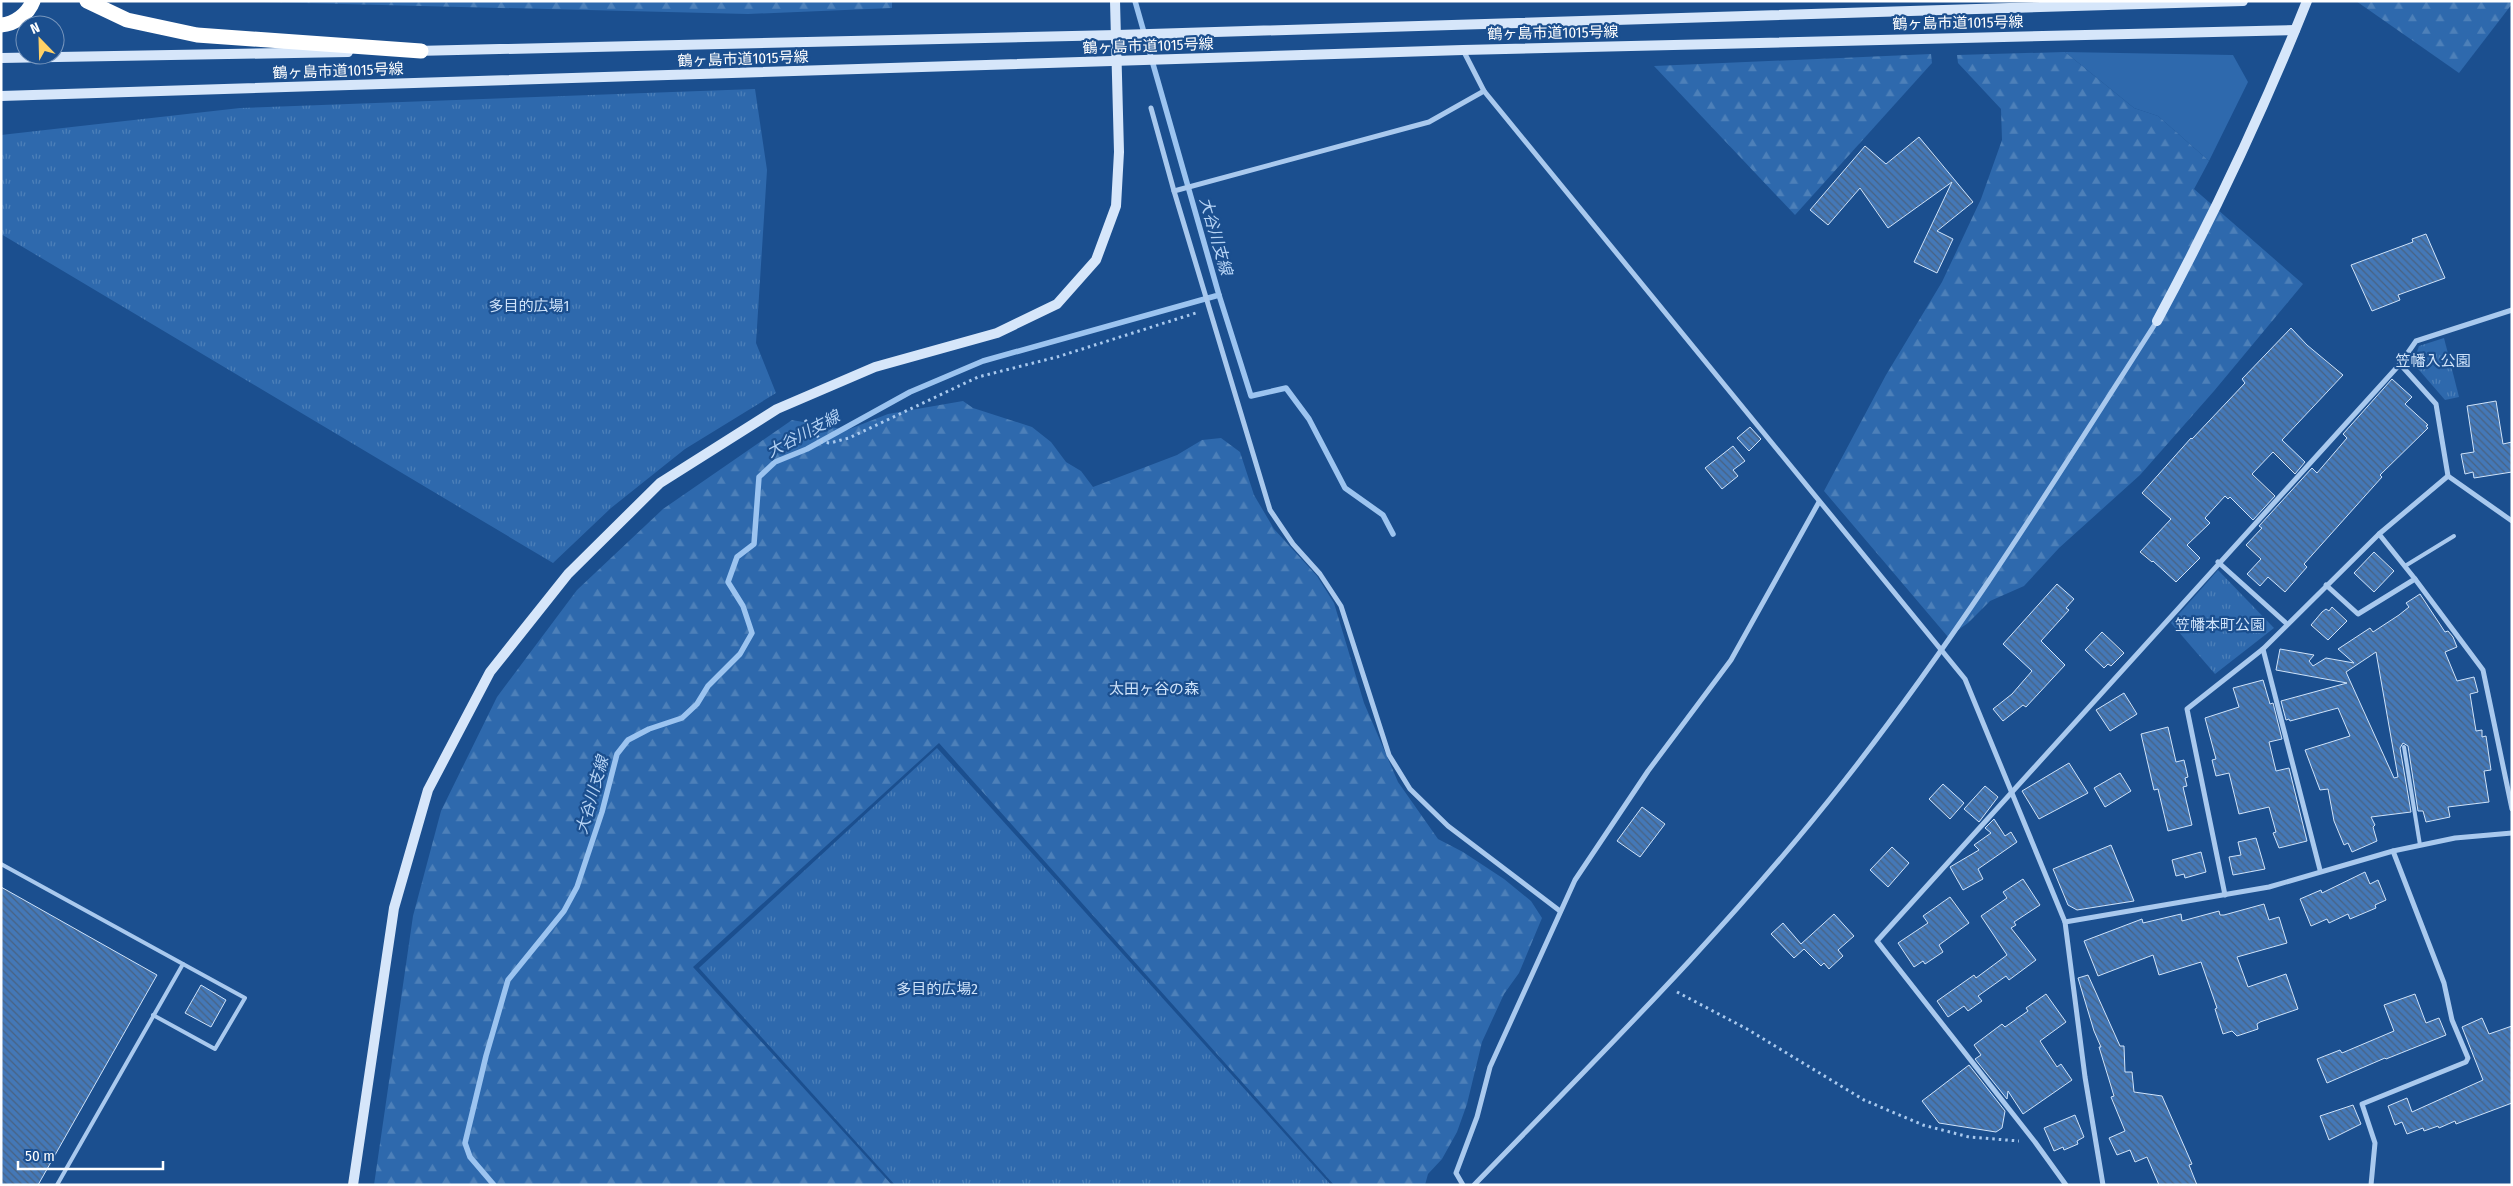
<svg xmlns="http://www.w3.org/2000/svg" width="2513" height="1186" viewBox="0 0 2513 1186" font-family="'Fira Sans Condensed','Noto Sans JP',sans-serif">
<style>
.grass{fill:#2e69ad}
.forest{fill:url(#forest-firs)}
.park{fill:url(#park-tufts)}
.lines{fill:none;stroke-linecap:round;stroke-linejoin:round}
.stream{stroke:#9cc4f0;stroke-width:5.5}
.building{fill:url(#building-back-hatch);stroke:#cfe3fa;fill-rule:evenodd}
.path{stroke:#a9c9ee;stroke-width:3;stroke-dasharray:2.5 4;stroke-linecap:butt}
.lane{stroke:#a9c9ee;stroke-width:4}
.street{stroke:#a9c9ee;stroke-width:5}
.secondary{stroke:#d6e6fa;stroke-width:10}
.highway{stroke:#fff;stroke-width:15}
.labels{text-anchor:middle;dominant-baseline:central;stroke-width:4.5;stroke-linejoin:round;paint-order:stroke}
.street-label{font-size:15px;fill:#fff;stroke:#1b4f8f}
.park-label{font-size:15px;fill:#cfe3fa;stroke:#1b4f8f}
.water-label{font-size:16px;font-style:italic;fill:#b5d3f5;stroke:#1b4f8f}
</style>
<defs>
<pattern id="forest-firs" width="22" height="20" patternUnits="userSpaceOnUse" patternTransform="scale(1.25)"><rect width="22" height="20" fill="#2e69ad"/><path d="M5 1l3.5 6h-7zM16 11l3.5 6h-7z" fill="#4d80b9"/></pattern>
<pattern id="park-tufts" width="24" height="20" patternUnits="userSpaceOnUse" patternTransform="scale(1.25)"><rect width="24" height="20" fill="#2e69ad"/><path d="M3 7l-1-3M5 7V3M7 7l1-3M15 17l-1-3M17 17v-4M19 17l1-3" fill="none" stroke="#4d80b9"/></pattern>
<pattern id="building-back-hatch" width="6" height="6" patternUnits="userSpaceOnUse" patternTransform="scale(1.25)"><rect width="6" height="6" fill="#4478b7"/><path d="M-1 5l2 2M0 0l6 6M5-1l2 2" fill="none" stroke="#486282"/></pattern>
</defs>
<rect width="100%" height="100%" fill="#1b4f8f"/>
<path class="grass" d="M 2065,52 L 2233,55 L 2248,82 L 2209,161 L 2158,116 L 2134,108 Z"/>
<g class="forest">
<path d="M 219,1 L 892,1 L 892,8 L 748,14 Z"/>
<path d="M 2356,1 L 2512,1 L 2512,4 L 2459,73 Z"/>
<path d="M 2065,52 L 2134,108 L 2158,116 L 2209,161 L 2194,189 L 2303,284 L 2214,391 L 2140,475 L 2059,548 L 2024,586 L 1990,601 L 1968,623 L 1948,637 L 1824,491 L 1886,375 L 1942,282 L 1981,199 L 2002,140 L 2001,109 L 1958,63 L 1957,55 Z"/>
<path d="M 1931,54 L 1932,63 L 1795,215 L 1654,66 Z"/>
<path d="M 963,401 L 973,408 L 1032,427 L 1051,442 L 1066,462 L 1081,471 L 1093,487 L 1177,455 L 1202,440 L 1221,438 L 1240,452 L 1254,495 L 1274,529 L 1317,576 L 1334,603 L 1364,703 L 1398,782 L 1438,839 L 1463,852 L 1504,879 L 1531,901 L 1542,918 L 1519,973 L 1504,994 L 1482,1042 L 1467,1104 L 1457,1132 L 1442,1159 L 1428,1174 L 1425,1185 L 1334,1185 L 939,743 L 693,967 L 892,1185 L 374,1185 L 413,916 L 441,811 L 497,697 L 577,590 L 663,509 L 792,420 L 847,430 L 888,414 Z"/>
</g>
<g class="park">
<path d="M 755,89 L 767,170 L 756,343 L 776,393 L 685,449 L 611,508 L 553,563 L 1,234 L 1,135 L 240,108 Z"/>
<path d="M 2444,338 L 2459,397 L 2445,400 L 2413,363 L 2419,346 Z"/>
<path d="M 2218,570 L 2274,628 L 2215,674 L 2171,623 Z"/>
<path d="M 937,748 L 1331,1185 L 895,1185 L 699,968 Z"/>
</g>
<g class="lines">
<g class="stream">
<path d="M 1219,295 L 1251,396 L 1286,388 L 1309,419 L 1345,488 L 1383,515 L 1393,534"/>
<path d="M 494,1185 L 470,1157 L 465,1143 L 486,1056 L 508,980 L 564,911 L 577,887 L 602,812 L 617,754 L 628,740 L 649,729 L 682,718 L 697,704 L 708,686 L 740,654 L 752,633 L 743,606 L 728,582 L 737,557 L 754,544 L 759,477 L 775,462 L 807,449 L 910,392 L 983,361 L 1219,295 L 1135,1"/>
</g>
</g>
<g class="building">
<path d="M 1919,137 L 1973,202 L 1937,231 L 1953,239 L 1937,273 L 1914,262 L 1952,182 L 1888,228 L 1860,188 L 1828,225 L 1810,210 L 1865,146 L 1886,164 Z"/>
<path d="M 2426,234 L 2445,278 L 2398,295 L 2400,300 L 2372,311 L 2351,265 L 2413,242 L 2412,239 Z"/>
<path d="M 2291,328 L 2307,345 L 2343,375 L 2282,440 L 2305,462 L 2295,474 L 2273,452 L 2252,474 L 2275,496 L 2253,520 L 2230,497 L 2228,499 L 2225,496 L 2205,518 L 2210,523 L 2187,545 L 2200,558 L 2176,582 L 2153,561 L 2152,562 L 2140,552 L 2171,519 L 2142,493 L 2191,438 L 2192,439 L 2245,383 L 2242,379 Z"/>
<path d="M 2392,379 L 2412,397 L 2405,404 L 2428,425 L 2426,426 L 2428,428 L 2380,475 L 2382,477 L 2304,564 L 2307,567 L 2285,592 L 2268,577 L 2260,586 L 2247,574 L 2261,559 L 2246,545 L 2262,528 L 2259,526 L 2312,468 L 2317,473 L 2347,438 L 2343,434 Z"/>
<path d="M 2496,401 L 2503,444 L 2512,442 L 2512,472 L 2474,478 L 2473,472 L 2465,474 L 2461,454 L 2474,452 L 2467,406 Z"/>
<path d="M 1750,427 L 1761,439 L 1749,451 L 1737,438 Z"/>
<path d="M 1733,446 L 1745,461 L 1733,470 L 1738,476 L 1722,489 L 1705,468 Z"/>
<path d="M 2374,552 L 2394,571 L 2374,592 L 2354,573 Z"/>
<path d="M 2057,584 L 2074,599 L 2066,608 L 2069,610 L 2041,641 L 2065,665 L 2026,707 L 2023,705 L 2003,721 L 1993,709 L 2012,694 L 2032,671 L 2003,644 Z"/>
<path d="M 2420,594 L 2445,632 L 2448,631 L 2453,637 L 2457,647 L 2445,652 L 2457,681 L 2474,677 L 2478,692 L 2470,694 L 2476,731 L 2482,730 L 2482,737 L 2486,736 L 2491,770 L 2484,771 L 2489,802 L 2448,807 L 2450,817 L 2426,822 L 2423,811 L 2418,811 L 2408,746 L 2403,743 L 2400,748 L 2411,812 L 2371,817 L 2375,825 L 2373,827 L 2377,841 L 2352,852 L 2348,843 L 2344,845 L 2334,821 L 2328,789 L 2320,790 L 2305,750 L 2350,736 L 2338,708 L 2290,721 L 2289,719 L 2286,720 L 2281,701 L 2347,683 L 2276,670 L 2280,649 L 2314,655 L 2309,661 L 2313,666 L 2326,658 L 2354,663 L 2338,649 L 2370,628 L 2373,632 L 2399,615 L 2409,607 L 2406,603 ZM 2376,652 L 2398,777 L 2394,778 L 2346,672 Z"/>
<path d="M 2332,607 L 2347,621 L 2328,640 L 2311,625 L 2322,612 L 2326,609 L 2329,611 Z"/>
<path d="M 2102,632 L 2124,653 L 2111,666 L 2108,664 L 2104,668 L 2085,650 Z"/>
<path d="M 2263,680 L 2270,704 L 2273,703 L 2282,739 L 2269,742 L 2276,771 L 2289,768 L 2307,841 L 2279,848 L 2273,833 L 2276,832 L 2269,807 L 2239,814 L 2229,773 L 2216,776 L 2212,760 L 2216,759 L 2205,718 L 2239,707 L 2233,688 Z"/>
<path d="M 2124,693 L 2137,714 L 2110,731 L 2096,710 Z"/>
<path d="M 2168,727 L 2176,762 L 2184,760 L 2188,777 L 2185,778 L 2187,786 L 2183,787 L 2192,825 L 2168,831 L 2158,789 L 2154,790 L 2141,734 Z"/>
<path d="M 2069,763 L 2088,793 L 2039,819 L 2022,791 Z"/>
<path d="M 2120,773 L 2131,791 L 2105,807 L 2094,788 Z"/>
<path d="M 1943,784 L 1964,803 L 1950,819 L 1929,799 Z"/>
<path d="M 1985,786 L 1998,797 L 1979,822 L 1964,809 Z"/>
<path d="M 1642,807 L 1665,824 L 1640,857 L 1617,841 Z"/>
<path d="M 1994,819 L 2005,836 L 2011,832 L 2017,842 L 1978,869 L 1983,879 L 1963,890 L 1950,867 L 1979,850 L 1974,845 L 1991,833 L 1985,828 Z"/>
<path d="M 2256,838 L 2265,869 L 2233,875 L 2229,857 L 2241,855 L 2238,842 Z"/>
<path d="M 2111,845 L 2134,901 L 2077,910 L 2068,905 L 2053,869 Z"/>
<path d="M 1892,847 L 1909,863 L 1888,887 L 1870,870 Z"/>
<path d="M 2201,852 L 2206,872 L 2185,878 L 2184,874 L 2176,876 L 2172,860 Z"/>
<path d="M 2365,872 L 2370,884 L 2378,880 L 2386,900 L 2375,905 L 2376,908 L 2350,919 L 2348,914 L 2329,923 L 2327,919 L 2311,926 L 2300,899 L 2321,890 L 2322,893 Z"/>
<path d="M 2023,879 L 2040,905 L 2014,922 L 2016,925 L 2011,928 L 2036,960 L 2009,980 L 2006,976 L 1978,996 L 1982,1001 L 1968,1011 L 1964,1006 L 1948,1017 L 1937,1001 L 1974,975 L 1976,978 L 2007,955 L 1981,916 L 2007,898 L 2003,892 Z"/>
<path d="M 1,887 L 157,975 L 38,1185 L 1,1185 Z"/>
<path d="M 1950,897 L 1969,923 L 1939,945 L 1943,952 L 1925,964 L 1923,961 L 1914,967 L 1898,943 L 1928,923 L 1923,916 Z"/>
<path d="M 2264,904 L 2269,920 L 2279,917 L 2287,943 L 2237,957 L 2248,987 L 2286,974 L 2298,1009 L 2260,1022 L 2257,1024 L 2258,1029 L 2237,1036 L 2232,1031 L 2223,1034 L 2215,1009 L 2217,1008 L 2201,962 L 2159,975 L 2153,955 L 2098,976 L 2084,941 L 2142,919 L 2143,923 L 2181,914 L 2182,921 L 2219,911 L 2220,915 L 2224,915 Z"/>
<path d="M 1834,914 L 1854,936 L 1838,950 L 1843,956 L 1829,969 L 1824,963 L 1821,966 L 1804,949 L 1794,958 L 1771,934 L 1783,923 L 1801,944 Z"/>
<path d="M 2088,975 L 2120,1046 L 2124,1046 L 2125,1072 L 2132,1072 L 2134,1092 L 2162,1096 L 2192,1164 L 2189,1165 L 2197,1185 L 2159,1185 L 2147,1157 L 2135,1162 L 2130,1150 L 2117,1155 L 2109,1138 L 2125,1131 L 2111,1097 L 2114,1096 L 2099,1047 L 2101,1047 L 2094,1031 L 2078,978 Z"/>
<path d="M 201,985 L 226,1000 L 211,1027 L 185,1013 Z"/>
<path d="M 2046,994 L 2066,1022 L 2040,1041 L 2057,1067 L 2061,1064 L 2072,1080 L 2023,1114 L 2008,1091 L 2007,1099 L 1975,1059 L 1981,1055 L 1974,1045 L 2002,1024 L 2005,1027 L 2028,1011 L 2026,1008 Z"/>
<path d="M 2415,994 L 2426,1023 L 2439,1018 L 2446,1035 L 2386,1059 L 2385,1058 L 2327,1083 L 2317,1059 L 2340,1050 L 2342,1053 L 2394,1031 L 2384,1005 Z"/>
<path d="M 2482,1018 L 2489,1034 L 2512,1026 L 2512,1103 L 2456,1124 L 2455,1121 L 2439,1128 L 2438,1126 L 2424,1131 L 2423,1128 L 2407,1134 L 2402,1122 L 2395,1125 L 2388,1106 L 2407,1098 L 2412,1112 L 2483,1080 L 2462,1027 Z"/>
<path d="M 1969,1065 L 2005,1111 L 2002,1128 L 1996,1132 L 1939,1123 L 1922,1101 Z"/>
<path d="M 2353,1105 L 2361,1124 L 2329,1140 L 2320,1116 Z"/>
<path d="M 2075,1115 L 2084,1137 L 2077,1141 L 2078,1144 L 2064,1150 L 2063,1147 L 2054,1151 L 2044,1128 Z"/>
</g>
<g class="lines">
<g class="path">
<path d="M 805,420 L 822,442 L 830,443 L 849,438 L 978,377 L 1057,357 L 1199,312"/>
<path d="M 1677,992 L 1747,1029 L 1864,1100 L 1923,1125 L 1969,1137 L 2019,1141"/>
</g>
<g class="lane">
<path d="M 2405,566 L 2454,536"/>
<path d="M 2404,747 L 2420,845"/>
<path d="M 1,864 L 183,964 L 57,1185"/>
<path d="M 153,1015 L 215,1049 L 245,998 L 183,964"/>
</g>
<g class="street">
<path d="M 1484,91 L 1965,679 L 2065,922 L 2085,1077 L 2103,1185"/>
<path d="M 1151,108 L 1174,191 L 1270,510 L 1293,544 L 1320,574 L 1341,606 L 1389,755 L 1410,789 L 1448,826 L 1560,911"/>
<path d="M 1174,191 L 1429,122 L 1484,91 L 1463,50"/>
<path d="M 2400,364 L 2436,404 L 2448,476 L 2512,521"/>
<path d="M 2218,562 L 2287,624"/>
<path d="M 2415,579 L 2483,670 L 2512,809"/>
<path d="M 2326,585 L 2358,614 L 2415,579 L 2379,534"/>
<path d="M 2263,649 L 2320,870"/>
<path d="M 2225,895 L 2187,709 L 2263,649 L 2379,534 L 2448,476"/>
<path d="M 2065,922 L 2269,887 L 2393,851 L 2455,838 L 2512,833"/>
<path d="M 1463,1185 L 1456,1173 L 1477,1117 L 1490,1067 L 1575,880 L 1648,771 L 1731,660 L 1819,502"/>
<path d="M 1474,1185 C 1602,1053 1732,924 1845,780 C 1960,634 2057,477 2157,321"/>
<path d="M 2066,1185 L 2035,1142 L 1877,941 L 2400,364 L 2416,341 L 2512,310"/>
<path d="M 2371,1185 L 2375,1143 L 2362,1104 L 2466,1062 L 2468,1058 L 2452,1020 L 2444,983 L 2393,851"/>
</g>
<g class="secondary">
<path d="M 415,51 L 1117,35 L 2243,1"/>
<path d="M 1,58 L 348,52"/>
<path d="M 1,96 L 1463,50 L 2295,30"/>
<path d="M 2157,321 C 2213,217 2263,111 2307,1"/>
<path d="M 353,1185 L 394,908 L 428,790 L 490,672 L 568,574 L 660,483 L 777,409 L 875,367 L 997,333 L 1057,304 L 1096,260 L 1116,206 L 1119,152 L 1115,1"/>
</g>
<g class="highway">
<path d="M 87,1 L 127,20 L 197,35 L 421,51"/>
<path d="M 1,25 C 15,24 28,14 33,1"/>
</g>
</g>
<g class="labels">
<g class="street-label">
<text transform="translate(1958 23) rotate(-1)">鶴ヶ島市道1015号線</text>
<text transform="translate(1553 33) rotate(-1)">鶴ヶ島市道1015号線</text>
<text transform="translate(1148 46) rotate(-2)">鶴ヶ島市道1015号線</text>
<text transform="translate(743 59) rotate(-2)">鶴ヶ島市道1015号線</text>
<text transform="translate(338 71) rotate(-2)">鶴ヶ島市道1015号線</text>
</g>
<g class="park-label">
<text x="529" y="306">多目的広場1</text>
<text x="2433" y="361">笠幡入公園</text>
<text x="2220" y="625">笠幡本町公園</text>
<text x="1154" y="689">太田ヶ谷の森</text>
<text x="937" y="989">多目的広場2</text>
</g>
<g class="water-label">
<text transform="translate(1216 236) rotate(74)">大谷川支線</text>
<text transform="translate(803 434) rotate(-28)">大谷川支線</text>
<text transform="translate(592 795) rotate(-74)">大谷川支線</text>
</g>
</g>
<rect width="2513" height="1186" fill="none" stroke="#ffffff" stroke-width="5"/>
<g transform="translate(40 40) rotate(337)"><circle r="24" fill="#1b4f8f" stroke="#7695bc"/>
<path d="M0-4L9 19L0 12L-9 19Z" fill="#ffd166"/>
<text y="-8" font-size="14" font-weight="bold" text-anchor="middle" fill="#ffffff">N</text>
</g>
<path d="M18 1161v8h145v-8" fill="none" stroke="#ffffff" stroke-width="2.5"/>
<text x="25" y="1161" font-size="15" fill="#ffffff" stroke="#1b4f8f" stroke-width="4" paint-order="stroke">50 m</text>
</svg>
